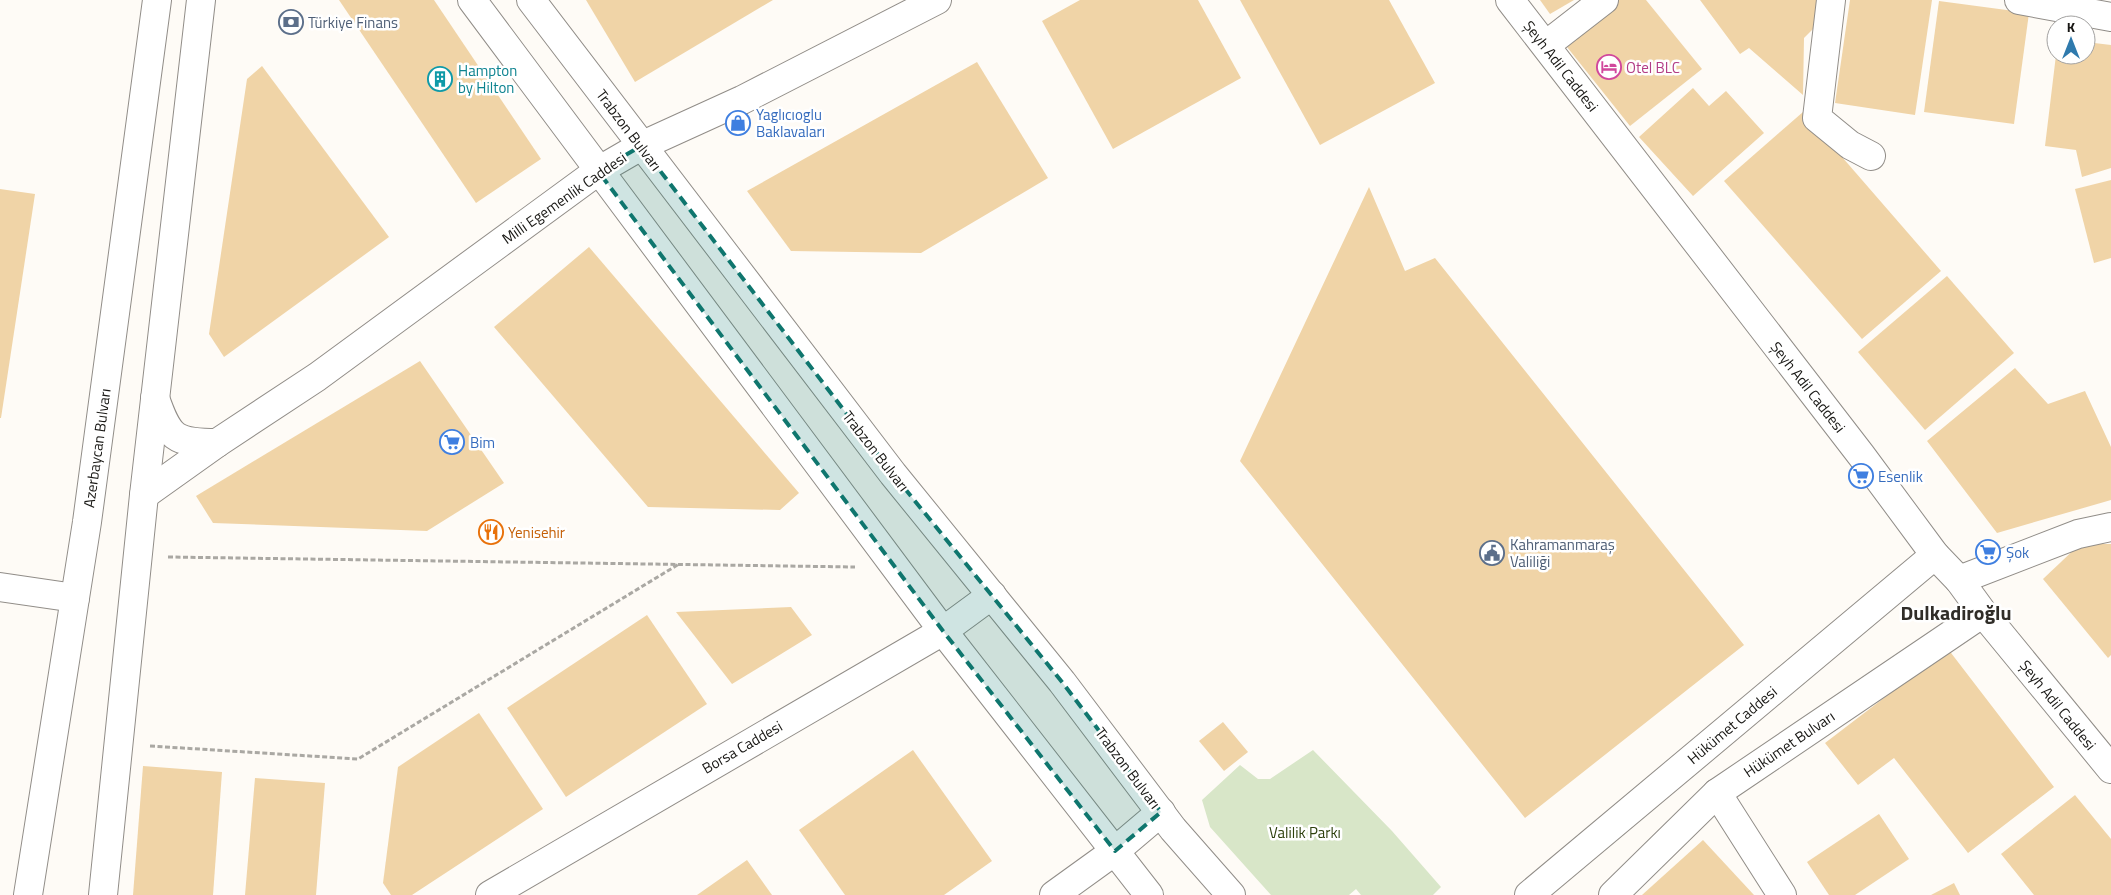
<svg xmlns="http://www.w3.org/2000/svg" width="2111" height="895" viewBox="0 0 2111 895" font-family="'Titillium Web',sans-serif">
<style>
.green{fill:#d8e6c8}
.building{fill:#f0d4a7}
.lines{fill:none;stroke-linecap:round;stroke-linejoin:round}
.minor-casing{stroke:#918d88;stroke-width:30}
.major-casing{stroke:#918d88;stroke-width:30}
.path{stroke:#aaa8a3;stroke-width:3;stroke-dasharray:5 2.5;stroke-linecap:butt}
.minor{stroke:#fff;stroke-width:28}
.major{stroke:#fff;stroke-width:28}
.marked{fill:#0f766e;fill-opacity:0.2;stroke:#0f766e;stroke-width:4;stroke-dasharray:10 6;stroke-linejoin:round}
.labels{text-anchor:middle;dominant-baseline:central;stroke-width:5;stroke-linejoin:round;paint-order:stroke}
.service-label{font-size:15px;fill:#4e5e75;stroke:#fff;text-anchor:start}
.street-label{font-size:15px;fill:#181714;stroke:#fff}
.hotel-label{font-size:15px;fill:#b23c85;stroke:#fff;text-anchor:start}
.culture-label{font-size:15px;fill:#0d838f;stroke:#fff;text-anchor:start}
.shop-label{font-size:15px;fill:#366cbe;stroke:#fff;text-anchor:start}
.food-label{font-size:15px;fill:#c56008;stroke:#fff;text-anchor:start}
.park-label{font-size:15px;fill:#2e410e;stroke:#fff}
.district-label{font-size:20px;font-weight:bold;fill:#302d28;stroke:#fff}
</style>
<rect width="100%" height="100%" fill="#fefbf6"/>
<path class="green" d="M 1313,750 L 1392,831 L 1441,887 L 1433,895 L 1361,895 L 1356,889 L 1349,895 L 1271,895 L 1210,827 L 1202,800 L 1240,765 L 1258,779 L 1270,779 Z"/>
<g class="building">
<path d="M 339,0 L 434,0 L 541,159 L 476,203 Z"/>
<path d="M 586,0 L 773,0 L 635,82 Z"/>
<path d="M 1080,0 L 1198,0 L 1241,78 L 1113,149 L 1042,21 Z"/>
<path d="M 1240,0 L 1389,0 L 1435,83 L 1320,145 Z"/>
<path d="M 1540,0 L 1574,0 L 1550,14 Z"/>
<path d="M 1614,0 L 1646,0 L 1702,69 L 1630,126 L 1563,42 Z"/>
<path d="M 1700,0 L 1821,0 L 1821,21 L 1804,38 L 1803,95 L 1749,48 L 1740,54 Z"/>
<path d="M 1850,0 L 1932,0 L 1915,115 L 1835,103 Z"/>
<path d="M 1939,1 L 2029,13 L 2014,124 L 1924,112 Z"/>
<path d="M 2086,42 L 2111,45 L 2111,168 L 2082,177 L 2076,150 L 2045,146 L 2056,55 L 2086,55 Z"/>
<path d="M 977,62 L 1048,178 L 921,253 L 791,251 L 747,191 Z"/>
<path d="M 262,66 L 389,237 L 224,357 L 209,334 L 247,79 Z"/>
<path d="M 1693,88 L 1709,106 L 1726,91 L 1764,133 L 1693,196 L 1639,137 Z"/>
<path d="M 1803,112 L 1941,271 L 1862,339 L 1724,181 Z"/>
<path d="M 2111,180 L 2111,258 L 2094,263 L 2075,189 Z"/>
<path d="M 1369,187 L 1405,271 L 1435,258 L 1744,645 L 1525,818 L 1240,461 Z"/>
<path d="M 0,189 L 35,194 L 1,418 L 0,418 Z"/>
<path d="M 589,247 L 799,493 L 780,510 L 648,507 L 494,327 Z"/>
<path d="M 1947,276 L 2014,353 L 1925,430 L 1858,352 Z"/>
<path d="M 420,361 L 504,483 L 427,531 L 213,523 L 196,496 Z"/>
<path d="M 2015,368 L 2048,404 L 2085,391 L 2111,447 L 2111,500 L 1997,533 L 1927,441 Z"/>
<path d="M 2080,544 L 2111,544 L 2111,655 L 2108,658 L 2043,579 Z"/>
<path d="M 791,607 L 812,635 L 732,684 L 676,612 Z"/>
<path d="M 647,615 L 707,704 L 566,797 L 507,708 Z"/>
<path d="M 1948,649 L 2054,787 L 1968,853 L 1894,758 L 1858,785 L 1825,743 Z"/>
<path d="M 479,713 L 543,809 L 412,895 L 391,895 L 383,883 L 398,767 Z"/>
<path d="M 1223,722 L 1248,752 L 1224,771 L 1199,741 Z"/>
<path d="M 913,750 L 992,861 L 944,895 L 845,895 L 799,830 Z"/>
<path d="M 143,766 L 222,772 L 213,895 L 133,895 Z"/>
<path d="M 255,778 L 325,783 L 316,895 L 245,895 Z"/>
<path d="M 2075,795 L 2111,839 L 2111,895 L 2034,895 L 2001,854 Z"/>
<path d="M 1879,814 L 1909,859 L 1855,895 L 1829,895 L 1807,862 Z"/>
<path d="M 1703,840 L 1754,895 L 1642,895 Z"/>
<path d="M 747,860 L 772,895 L 697,895 Z"/>
<path d="M 1954,883 L 1960,895 L 1931,895 Z"/>
</g>
<g class="lines">
<defs>
<g id="minor">
<path d="M 472,0 L 943,631 L 1149,895"/>
<path d="M 1831,0 L 1817,118 L 1850,145 L 1871,156"/>
<path d="M 2019,0 L 2111,17"/>
<path d="M 1546,45 L 1604,0"/>
<path d="M 155,398 C 169,438 174,443 217,443"/>
<path d="M 144,495 L 217,443 L 317,377 L 598,171 L 641,146 L 742,100 L 937,0"/>
<path d="M 1959,580 L 2078,534 L 2111,527"/>
<path d="M 0,587 L 75,598"/>
<path d="M 1717,793 L 1782,895"/>
<path d="M 490,895 L 943,631 L 992,595"/>
<path d="M 1054,895 L 1115,851 L 1161,812"/>
</g>
<g id="major">
<path d="M 531,0 L 893,474 L 1062,682 L 1173,829 L 1231,895"/>
<path d="M 1510,0 L 1861,455 L 1935,555 L 1959,580 L 1983,613 L 2111,769"/>
<path d="M 28,895 L 87,522 L 157,0"/>
<path d="M 103,895 L 144,495 L 201,0"/>
<path d="M 1529,895 L 1935,555"/>
<path d="M 1613,895 L 1717,793 L 1983,613"/>
</g>
</defs>
<use href="#minor" class="minor-casing"/>
<use href="#major" class="major-casing"/>
<g class="path">
<path d="M 168,557 L 855,567"/>
<path d="M 150,746 L 358,759 L 679,564"/>
</g>
<use href="#minor" class="minor"/>
<use href="#major" class="major"/>
</g>
<path class="marked" d="M 641,146 L 893,474 L 1062,682 L 1161,812 L 1115,851 L 943,631 L 598,171 Z"/>
<defs>
<symbol id="bank-ring" viewBox="-11 -11 22 22"><circle r="9.5" fill="#fff" stroke="#5c6f8a" stroke-width="1.5"/><path d="M-6-4H6V4H-6ZM0-2.3a2.3 2.3 0 1 0 0 4.6a2.3 2.3 0 1 0 0-4.6Z" fill="#5c6f8a"/></symbol>
<symbol id="hotel-ring" viewBox="-11 -11 22 22"><circle r="9.5" fill="#fff" stroke="#d1479c" stroke-width="1.5"/><path d="M-6-4.5h1.5V1H6V5H4.5V3h-9V5H-6ZM-4 0a1.8 1.8 0 1 1 3.6 0ZM.5 0V-2.5h3Q6-2.5 6 0Z" fill="#d1479c"/></symbol>
<symbol id="building-ring" viewBox="-11 -11 22 22"><circle r="9.5" fill="#fff" stroke="#0f9aa8" stroke-width="1.5"/><path d="M-4-6H4V6H1V3H-1V6H-4ZM-2.5-4.3h1.7v1.8h-1.7ZM.8-4.3h1.7v1.8H.8ZM-2.5-1h1.7V.8h-1.7ZM.8-1h1.7V.8H.8Z" fill="#0f9aa8"/></symbol>
<symbol id="shop-ring" viewBox="-11 -11 22 22"><circle r="9.5" fill="#fff" stroke="#3f7fe0" stroke-width="1.5"/><path d="M-5-2.5h2.3a2.7 3.5 0 0 1 5.4 0H5L5.5 6h-11ZM-1.5-2.5h3a1.5 2.3 0 0 0-3 0Z" fill="#3f7fe0"/></symbol>
<symbol id="supermarket-ring" viewBox="-11 -11 22 22"><circle r="9.5" fill="#fff" stroke="#3f7fe0" stroke-width="1.5"/><path d="M-6-5.5h2.5l.6 2H6L4.5 2H-2.5L-4.4-4H-6ZM-1.5 3.2a1.3 1.3 0 1 0 .1 0ZM3 3.2a1.3 1.3 0 1 0 .1 0Z" fill="#3f7fe0"/></symbol>
<symbol id="restaurant-ring" viewBox="-11 -11 22 22"><circle r="9.5" fill="#fff" stroke="#e8710a" stroke-width="1.5"/><path d="M-5-6h1v4h1v-4h1v4h1v-4h1v5L-1.5 .5V6h-2V.5L-5-1ZM5-6V6H3V1.5H1.5Q1.5-4 5-6Z" fill="#e8710a"/></symbol>
<symbol id="civic-ring" viewBox="-11 -11 22 22"><circle r="9.5" fill="#fff" stroke="#5c6f8a" stroke-width="1.5"/><path d="M-.6-6.5H3V-4.5H.6V-3L4-1V1h2V6H-6V1h2V-1L-.6-3ZM-1.2 2.5V6h2.4V2.5Z" fill="#5c6f8a"/></symbol>
</defs>
<g fill-rule="evenodd">
<use href="#bank-ring" x="277" y="8" width="28" height="28"/>
<use href="#hotel-ring" x="1595" y="53" width="28" height="28"/>
<use href="#building-ring" x="426" y="65" width="28" height="28"/>
<use href="#shop-ring" x="724" y="109" width="28" height="28"/>
<use href="#supermarket-ring" x="438" y="428" width="28" height="28"/>
<use href="#supermarket-ring" x="1847" y="462" width="28" height="28"/>
<use href="#restaurant-ring" x="477" y="518" width="28" height="28"/>
<use href="#supermarket-ring" x="1974" y="538" width="28" height="28"/>
<use href="#civic-ring" x="1478" y="539" width="28" height="28"/>
</g>
<g class="labels">
<g class="service-label">
<text x="308" y="22">Türkiye Finans</text>
<text x="1510" y="544">Kahramanmaraş<tspan x="1510" dy="17">Valiliği</tspan></text>
</g>
<g class="street-label">
<text transform="translate(1561 66) rotate(52)">Şeyh Adil Caddesi</text>
<text transform="translate(629 130) rotate(53)">Trabzon Bulvarı</text>
<text transform="translate(564 198) rotate(-35)">Milli Egemenlik Caddesi</text>
<text transform="translate(1808 387) rotate(52)">Şeyh Adil Caddesi</text>
<text transform="translate(97 448) rotate(-82)">Azerbaycan Bulvarı</text>
<text transform="translate(876 451) rotate(52)">Trabzon Bulvarı</text>
<text transform="translate(2058 705) rotate(51)">Şeyh Adil Caddesi</text>
<text transform="translate(1732 725) rotate(-40)">Hükümet Caddesi</text>
<text transform="translate(1789 744) rotate(-34)">Hükümet Bulvarı</text>
<text transform="translate(742 747) rotate(-30)">Borsa Caddesi</text>
<text transform="translate(1128 768) rotate(53)">Trabzon Bulvarı</text>
</g>
<g class="hotel-label">
<text x="1626" y="67">Otel BLC</text>
</g>
<g class="culture-label">
<text x="458" y="70">Hampton<tspan x="458" dy="17">by Hilton</tspan></text>
</g>
<g class="shop-label">
<text x="756" y="114">Yaglıcıoglu<tspan x="756" dy="17">Baklavaları</tspan></text>
<text x="470" y="442">Bim</text>
<text x="1878" y="476">Esenlik</text>
<text x="2006" y="552">Şok</text>
</g>
<g class="food-label">
<text x="508" y="532">Yenisehir</text>
</g>
<g class="park-label">
<text x="1305" y="832">Valilik Parkı</text>
</g>
<g class="district-label">
<text x="1956" y="612">Dulkadiroğlu</text>
</g>
</g>
<g transform="translate(2071 40)"><circle r="24" fill="#ffffff" stroke="#a3a2a1"/>
<path d="M0-4L9 19L0 12L-9 19Z" fill="#2f7aad"/>
<text y="-8" font-size="14" font-weight="bold" text-anchor="middle" fill="#181714">K</text>
</g>
</svg>
